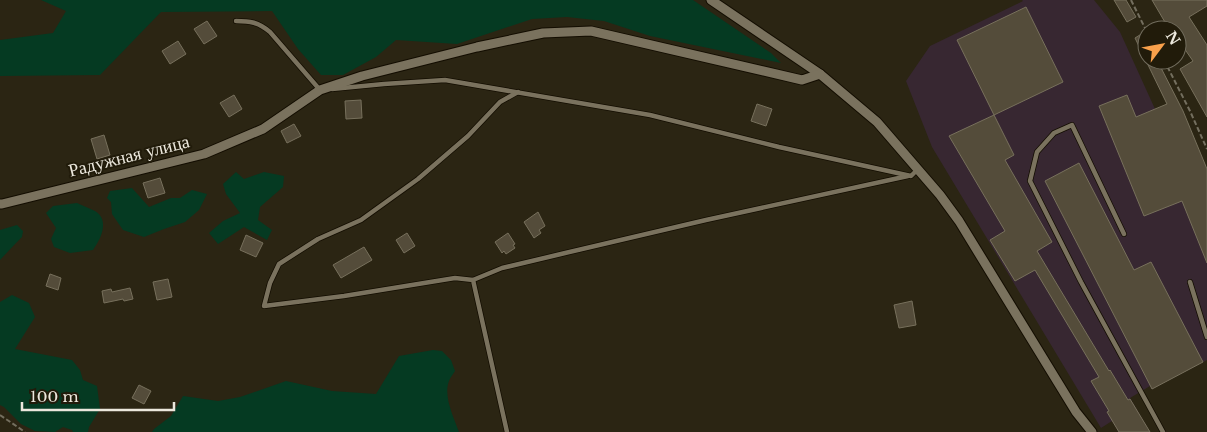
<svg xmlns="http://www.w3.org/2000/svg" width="1207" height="432" viewBox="0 0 1207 432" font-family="'Libre Baskerville',serif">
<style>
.commercial{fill:#372731}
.green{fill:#053a22}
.building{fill:#544c3a;stroke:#77705c}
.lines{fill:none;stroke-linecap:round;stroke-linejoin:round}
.service-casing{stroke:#130d01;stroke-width:6}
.minor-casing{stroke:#130d01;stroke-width:11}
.path{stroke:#746f5f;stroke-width:2;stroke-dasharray:5 2.5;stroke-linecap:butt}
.service{stroke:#7a725e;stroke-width:4.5}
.minor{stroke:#7a725e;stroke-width:9}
.labels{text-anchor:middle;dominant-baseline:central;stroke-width:4;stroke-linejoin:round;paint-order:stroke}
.street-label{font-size:18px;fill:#ece8dd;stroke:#211b0a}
</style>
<rect width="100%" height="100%" fill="#2b2513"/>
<path class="commercial" d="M 1022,0 L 1094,0 L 1120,32 L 1155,109 L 1207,235 L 1207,360 L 1152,389 L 1150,386 L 1130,398 L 1150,432 L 1119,432 L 1112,421 L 1101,428 L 932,147 L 906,81 L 930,46 L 1023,1 Z"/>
<g class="green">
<path d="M 41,0 L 693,0 L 771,53 L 781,63 L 650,36 L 604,21 L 567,17 L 532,19 L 457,44 L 396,40 L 376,57 L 343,75 L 321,75 L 298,49 L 272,11 L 161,12 L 100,75 L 0,76 L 0,40 L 53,33 L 66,11 Z"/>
<path d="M 236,172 L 244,179 L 264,172 L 284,176 L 283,187 L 260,207 L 258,220 L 272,230 L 267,240 L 244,227 L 218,244 L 209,233 L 223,221 L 240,213 L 226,194 L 223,184 Z"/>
<path d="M 132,188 L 149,207 L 171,198 L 180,198 L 192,190 L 207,194 L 199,210 L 185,222 L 164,229 L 144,237 L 123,230 L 112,214 L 111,202 L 107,198 L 110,191 Z"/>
<path d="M 77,203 C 83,206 89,208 95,211 C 110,220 101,239 93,250 L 70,253 L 54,247 L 51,239 L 56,228 L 46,213 L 53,206 Z"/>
<path d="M 17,225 L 23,231 L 22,237 L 16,243 L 0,260 L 0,230 Z"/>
<path d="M 12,295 L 29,303 L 35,317 L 15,349 L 72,360 L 80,370 L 83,380 L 97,386 L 100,409 L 89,427 L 88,432 L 73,432 L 72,430 L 63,427 L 55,432 L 35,431 L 21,424 L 4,407 L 0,405 L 0,302 Z"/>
<path d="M 433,350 L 442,351 L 451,360 L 455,371 C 453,374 450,378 449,381 C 443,396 454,418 459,432 L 152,432 L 154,429 L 171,416 L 183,396 L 218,401 L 240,397 L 286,381 L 332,391 L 376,394 L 399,356 Z"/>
</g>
<g class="building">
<path d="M 1114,0 L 1126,0 L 1136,17 L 1127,22 Z"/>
<path d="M 1152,0 L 1207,0 L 1207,6 L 1189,17 L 1207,45 L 1207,117 L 1180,69 L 1193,61 L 1177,38 L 1177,30 L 1169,29 Z"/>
<path d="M 1026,7 L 1063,82 L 994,115 L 957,40 Z"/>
<path d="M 207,21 L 217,36 L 204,44 L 194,29 Z"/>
<path d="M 1143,33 L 1147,40 L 1147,60 L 1157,60 L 1183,111 L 1207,169 L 1207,263 L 1182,201 L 1144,216 L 1099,106 L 1127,95 L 1136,117 L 1167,104 L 1135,38 Z"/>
<path d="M 178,41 L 186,54 L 170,64 L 162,51 Z"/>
<path d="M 234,95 L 242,109 L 229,117 L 220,103 Z"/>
<path d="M 361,100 L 362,118 L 346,119 L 345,101 Z"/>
<path d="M 757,104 L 772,109 L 766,126 L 751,121 Z"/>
<path d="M 994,115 L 1014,155 L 1005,160 L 1052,242 L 1037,251 L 1109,371 L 1110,370 L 1128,400 L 1130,399 L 1150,432 L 1119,432 L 1107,412 L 1109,411 L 1091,381 L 1099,377 L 1035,270 L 1015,281 L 990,240 L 1005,231 L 949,136 Z"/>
<path d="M 294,124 L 301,136 L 287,143 L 281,131 Z"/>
<path d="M 104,135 L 110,155 L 97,159 L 91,139 Z"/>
<path d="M 1079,163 L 1134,270 L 1151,262 L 1203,362 L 1152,389 L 1045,181 Z"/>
<path d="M 160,178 L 165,193 L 148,198 L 143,183 Z"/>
<path d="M 538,212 L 545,226 L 539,230 L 541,233 L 534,238 L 524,222 Z"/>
<path d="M 407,233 L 415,246 L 404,253 L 396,240 Z"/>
<path d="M 508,233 L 515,244 L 513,245 L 515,248 L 506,254 L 504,251 L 502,253 L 495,242 Z"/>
<path d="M 246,235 L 263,243 L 256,257 L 240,250 Z"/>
<path d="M 364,247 L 372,260 L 341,278 L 333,265 Z"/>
<path d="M 50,274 L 61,278 L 58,290 L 46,286 Z"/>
<path d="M 168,279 L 172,297 L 157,300 L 153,282 Z"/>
<path d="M 130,288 L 133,299 L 124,301 L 123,299 L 104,303 L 102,291 L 111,289 L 112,292 Z"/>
<path d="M 912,301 L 916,325 L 899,328 L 894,305 Z"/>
<path d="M 139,385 L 151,391 L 144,404 L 132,398 Z"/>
</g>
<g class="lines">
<defs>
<g id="service">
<path d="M 236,21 C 250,21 258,22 270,32 L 320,90"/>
<path d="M 332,89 L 384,84 L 445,80 L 650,115 L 779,147 L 911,176 L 918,169"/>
<path d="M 1124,234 L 1072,125 L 1054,133 L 1037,152 L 1030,181 L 1081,282 L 1163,432"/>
<path d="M 473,280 L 502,268 L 561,254 L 706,220 L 908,176"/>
<path d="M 1190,282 L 1207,337"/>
<path d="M 507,432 L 473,280 L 455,278 L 344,296 L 264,306 L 270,283 L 279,264 L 318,239 L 361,220 L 418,179 L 468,136 L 500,102 L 518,92"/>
</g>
<g id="minor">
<path d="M 711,0 L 820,74 L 877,122 L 940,195 L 959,221 L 1076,412 L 1092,432"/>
<path d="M 0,204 L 2,204 L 204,154 L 263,129 L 320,90 L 362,76 L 477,47 L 543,33 L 591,31 L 802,80 L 820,74"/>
</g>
</defs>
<use href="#service" class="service-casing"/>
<use href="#minor" class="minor-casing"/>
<g class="path">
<path d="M 1131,0 L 1145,28"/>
<path d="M 1164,60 L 1190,111 L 1207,149"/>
<path d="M 0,415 L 25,432"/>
</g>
<use href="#service" class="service"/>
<use href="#minor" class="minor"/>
</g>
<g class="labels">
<g class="street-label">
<text transform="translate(129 156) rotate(-14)">Радужная улица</text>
</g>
</g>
<g transform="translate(1162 45) rotate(58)"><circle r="24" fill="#211b0a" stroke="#726d5e"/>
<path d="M0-4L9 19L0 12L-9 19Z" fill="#f8a04b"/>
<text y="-8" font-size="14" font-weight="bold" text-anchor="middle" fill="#ece8dd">N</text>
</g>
<path d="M22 402v8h152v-8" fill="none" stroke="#ece8dd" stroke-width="2.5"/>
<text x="30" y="402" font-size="15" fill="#ece8dd" stroke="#211b0a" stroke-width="4" paint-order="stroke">100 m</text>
</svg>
